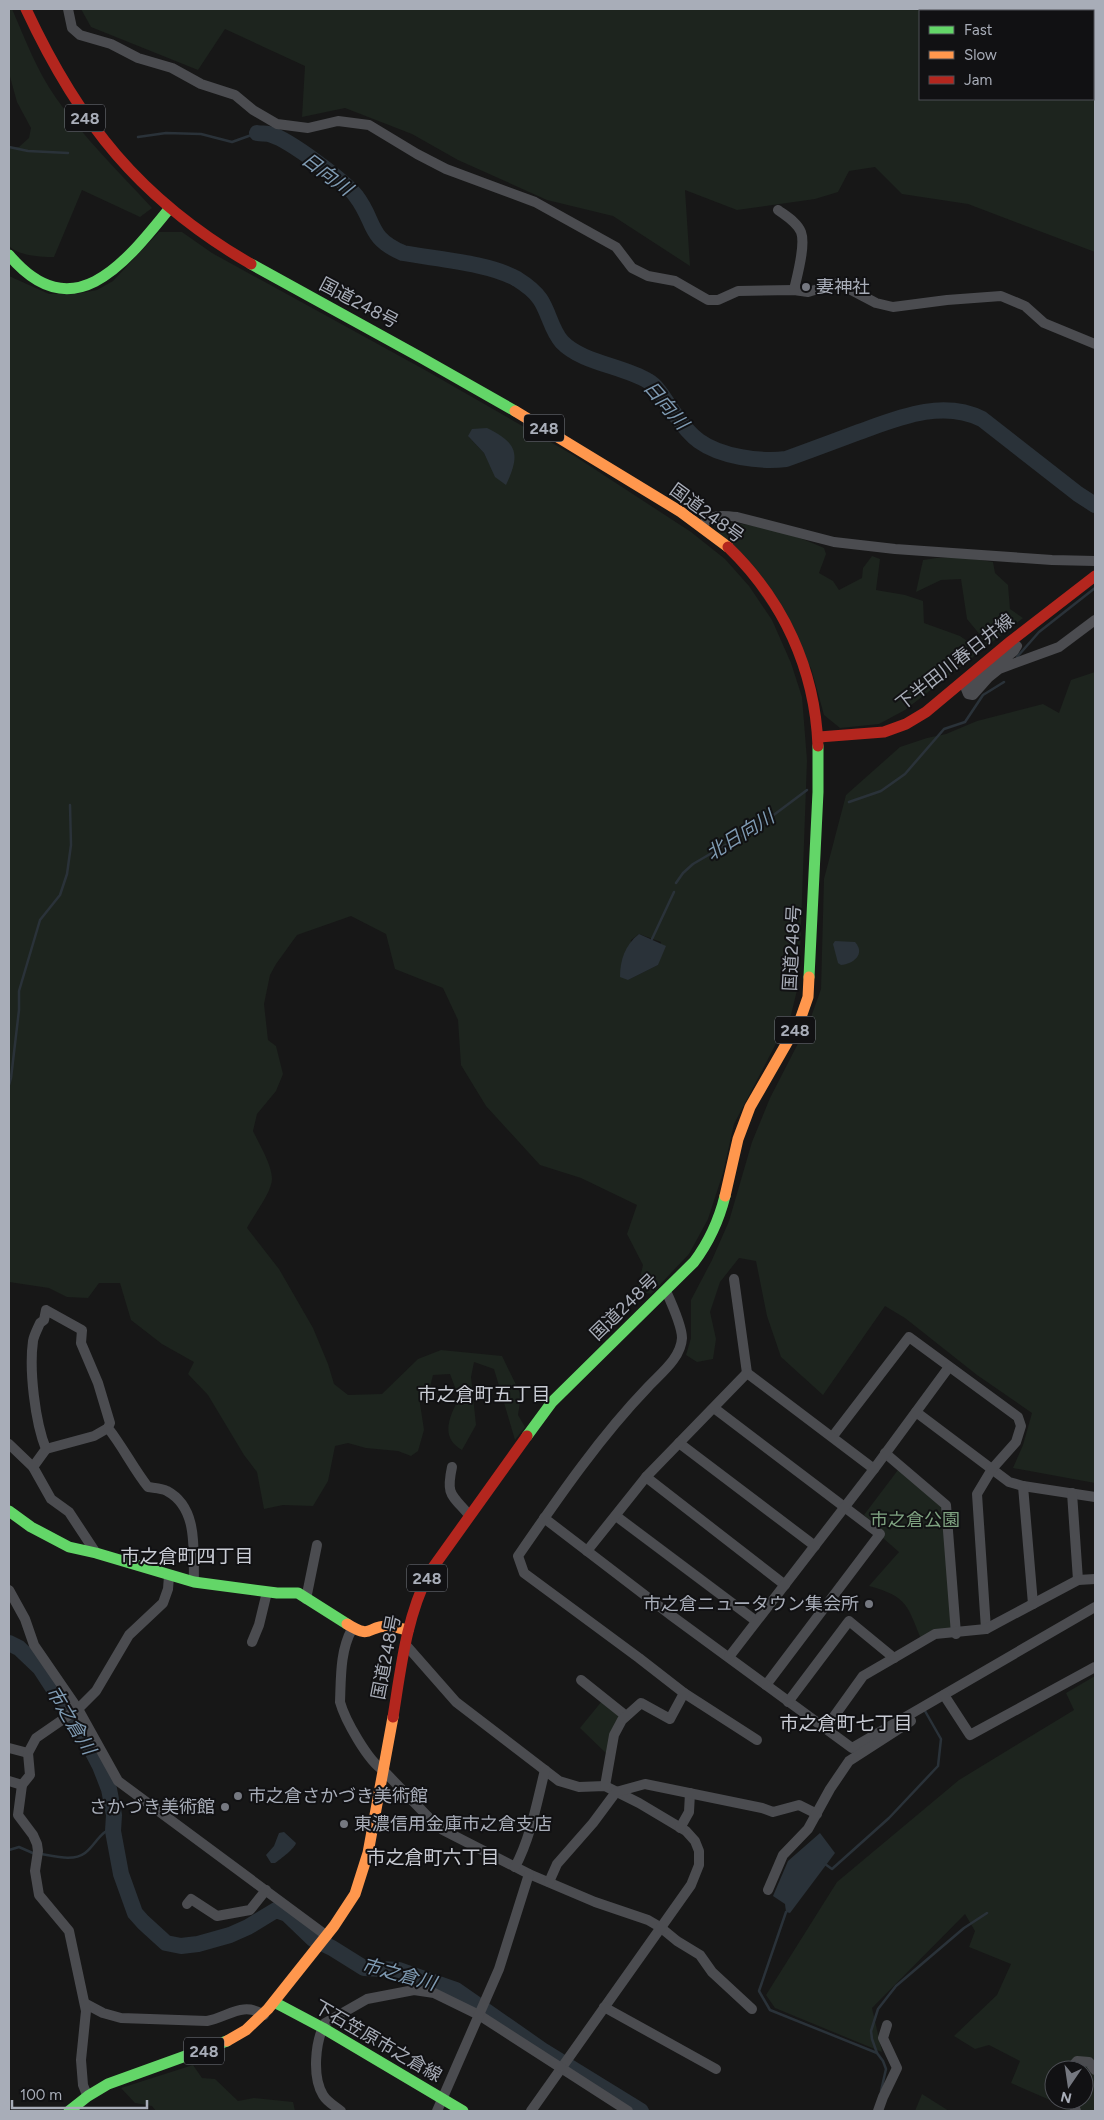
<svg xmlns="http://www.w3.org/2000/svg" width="1104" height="2120" viewBox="0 0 1104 2120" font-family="Figtree,'Noto Sans JP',sans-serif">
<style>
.green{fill:#1d241e;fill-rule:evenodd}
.water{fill:#2a3239}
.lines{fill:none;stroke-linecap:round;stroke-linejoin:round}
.stream{stroke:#2a3239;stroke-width:2.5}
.river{stroke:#2a3239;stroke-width:16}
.street{stroke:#4b4c50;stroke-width:10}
.fast{stroke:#63d668;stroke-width:11}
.slow{stroke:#ff974d;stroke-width:11}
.jam{stroke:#b3261e;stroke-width:11}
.poi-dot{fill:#757880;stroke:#111113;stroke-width:2}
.labels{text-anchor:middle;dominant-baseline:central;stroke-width:4;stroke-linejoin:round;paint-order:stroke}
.shield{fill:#111113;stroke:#7b7e86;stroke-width:1}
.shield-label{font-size:16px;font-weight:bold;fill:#a8adb8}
.poi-label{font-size:18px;fill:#a8adb8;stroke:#111113;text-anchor:start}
.street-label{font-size:18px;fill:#a8adb8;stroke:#111113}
.park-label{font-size:18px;fill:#7fa381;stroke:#111113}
.water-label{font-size:19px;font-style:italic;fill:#7f9bb3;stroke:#111113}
.neighbourhood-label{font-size:19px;fill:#c9ccd4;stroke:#111113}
</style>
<rect width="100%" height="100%" fill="#171717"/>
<g class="green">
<path d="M 9,9 L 12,9 C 25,39 37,71 56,98 C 84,138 119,172 152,208 L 140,217 L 82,190 L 54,257 C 40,257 19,256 9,246 L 9,147 L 19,147 L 29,138 L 31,128 L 17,102 L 9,73 Z"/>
<path d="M 81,9 L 1095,9 L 1095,252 L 968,204 L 902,194 L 875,167 L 849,171 L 838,192 L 815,199 L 737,210 L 685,190 L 690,266 L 613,216 L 547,200 L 458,160 L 412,134 L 345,108 L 302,117 L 305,66 L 225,29 L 198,70 L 91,27 ZM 920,11 L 1093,11 L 1093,99 L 920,99 Z"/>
<path d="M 159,232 L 182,232 L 212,253 L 425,370 L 573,455 L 691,532 L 725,559 L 749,586 L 772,620 L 791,663 L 802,697 L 807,760 L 799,982 L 791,1015 L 734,1124 L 723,1173 L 708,1219 L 689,1254 L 651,1294 L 637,1291 L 643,1265 L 627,1234 L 637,1205 L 581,1178 L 540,1165 L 486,1106 L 461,1065 L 458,1020 L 443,988 L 395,969 L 386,934 L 351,916 L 297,935 L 276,964 L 270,975 L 264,1004 L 268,1040 L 276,1046 L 283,1074 L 276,1091 L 257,1114 L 253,1131 C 259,1144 272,1165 272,1179 C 272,1192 253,1216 247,1228 L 279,1269 L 313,1328 L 328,1364 L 334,1384 L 348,1395 L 382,1394 L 418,1359 L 441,1350 L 502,1356 L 521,1395 L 518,1415 L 525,1427 L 515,1440 L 494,1369 L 474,1362 L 471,1377 L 476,1425 L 462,1450 C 439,1437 450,1416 459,1398 L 450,1374 L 433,1375 L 429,1391 L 419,1397 L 424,1430 L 418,1451 L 411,1456 L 398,1451 L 366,1448 L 348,1443 L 335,1446 L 328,1481 L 313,1506 L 283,1505 L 264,1509 L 257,1472 L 244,1455 L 208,1395 L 188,1374 L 194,1362 L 162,1344 L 131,1320 L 120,1283 L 99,1283 L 88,1298 L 67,1297 L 49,1288 L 9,1282 L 9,276 L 49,294 L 76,294 L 97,290 L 113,281 ZM 468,436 L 513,470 L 490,465 L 484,453 ZM 639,934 L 661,942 L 658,965 L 628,980 L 631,940 Z"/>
<path d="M 715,521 C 749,523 793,533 824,548 L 826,554 L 819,573 L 833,581 L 839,590 L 862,578 L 863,568 L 872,556 L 880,559 L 876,590 L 905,595 L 923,601 L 924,623 L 960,636 L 973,645 L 981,636 L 967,619 L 961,579 L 941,580 L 916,592 L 923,560 C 947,555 969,558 993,562 L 995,573 L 1008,585 L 1010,609 L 1023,618 L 905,710 L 879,724 L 840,728 L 824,715 L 811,668 L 714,526 Z"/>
<path d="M 1095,672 L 1095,1483 L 1013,1468 L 1023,1445 L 1032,1413 L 977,1375 L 905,1318 L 885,1306 L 823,1395 L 781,1357 L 767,1316 L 756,1261 L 739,1258 L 720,1282 L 710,1312 L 716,1339 L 713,1359 L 697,1362 L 686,1355 L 691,1338 L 691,1300 L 712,1260 L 729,1221 L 752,1142 L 770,1098 L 810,1020 L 821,989 L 824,879 L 846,795 L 900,747 L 927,738 L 946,734 L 977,721 L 1043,704 L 1059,713 L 1071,680 Z"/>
<path d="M 901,1466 L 946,1505 L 956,1634 L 922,1641 C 907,1606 909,1597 869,1586 L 899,1552 L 883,1538 L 885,1533 L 864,1515 Z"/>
<path d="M 1095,1676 L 1095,2111 L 1064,2111 L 1066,2107 L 1011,2083 L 1020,2061 L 989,2045 L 975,2049 L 954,2036 L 997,1995 L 1011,1964 L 969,1947 L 975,1931 L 965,1914 L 872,2008 L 882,2052 L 775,2008 L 766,1995 L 837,1882 L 959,1780 L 1074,1710 L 1066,1693 ZM 1054,2070 L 1084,2070 L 1084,2100 L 1054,2100 Z"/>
<path d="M 602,1701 L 622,1715 L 608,1755 L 580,1728 Z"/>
<path d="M 193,2065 L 202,2078 L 215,2079 L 238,2101 L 254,2098 L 293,2102 L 295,2111 L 156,2111 L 152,2106 L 135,2103 L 121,2088 Z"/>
<path d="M 922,2094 L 949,2111 L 915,2111 Z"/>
</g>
<g class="water">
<path d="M 487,428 C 517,443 521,453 506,485 L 495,477 L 484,453 L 468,436 L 472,429 Z"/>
<path d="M 639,934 L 666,946 L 658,965 L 628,980 L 620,977 C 620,960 625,945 639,934 Z"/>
<path d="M 835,941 L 855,942 C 866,954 853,964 841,965 L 838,963 L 833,944 Z"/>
<path d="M 284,1832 L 296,1843 C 295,1848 281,1859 275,1863 L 271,1863 L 266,1855 L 274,1846 L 279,1833 Z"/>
<path d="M 820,1833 L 835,1853 L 790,1913 L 786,1912 L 785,1904 L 773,1896 L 788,1861 Z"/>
</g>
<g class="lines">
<g class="stream">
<path d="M 138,137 L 166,133 L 201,134 L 232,142 L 257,133"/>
<path d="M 9,147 L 28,151 L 68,153"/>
<path d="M 1017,657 L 1039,632 L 1095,588"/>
<path d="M 849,802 L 881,791 L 905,774 L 944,729 L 965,722 L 983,695 L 1004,682"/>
<path d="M 676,883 L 683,873 L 693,864 L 763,823 L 807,790"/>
<path d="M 652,939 L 674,892"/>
<path d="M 9,1085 L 11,1078 L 19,1010 L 19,991 L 40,920 L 60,895 L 67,874 L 71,845 L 70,805"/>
<path d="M 9,1850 L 19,1847 L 35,1854"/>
<path d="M 41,1854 C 54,1856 73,1862 85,1853 C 93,1847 97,1838 105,1832 L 113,1831"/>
<path d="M 825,1864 L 832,1869 L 889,1818 L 938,1766 L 941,1739 L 925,1711"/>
<path d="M 786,1912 L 759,1991 L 770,2010 L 877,2053"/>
<path d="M 881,2091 L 886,2069 L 883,2061 L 877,2053 L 872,2039 L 871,2031 L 878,2009 L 896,1986 L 964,1928 L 987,1913"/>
</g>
<g class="river">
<path d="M 257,133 C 262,134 268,133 272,135 C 289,140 346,182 356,196 C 376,222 367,238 403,253 C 435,259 490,263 517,279 C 525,284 534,290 540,299 C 549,312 551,330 562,342 C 582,363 624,366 648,381 C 660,388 666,403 674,413 C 681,423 689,434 699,441 C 721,457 760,462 786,459 C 811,450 835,441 859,432 C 898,418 942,399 982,419 L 1078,494 L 1095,505"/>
<path d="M 9,1643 L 19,1648 L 40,1668 L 86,1739 L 100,1766 L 109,1789 L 114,1815 L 113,1831 L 121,1874 L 135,1913 L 143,1922 L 166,1943 L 181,1946 L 198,1944 L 230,1935 L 248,1927 L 276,1910 L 287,1914 L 313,1939 L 332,1948 L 364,1968 L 399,1970 L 456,1990 L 542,2050 L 641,2111"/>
</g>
<g class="street">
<path d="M 68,9 L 72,28 L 80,35 L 111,44 L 138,58 L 172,68 L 201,84 L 235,95 L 253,110 L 277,124 L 308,128 L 338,121 L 369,125 L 417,154 L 446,169 L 535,202 L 616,247 L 632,268 L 648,276 L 675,281 L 708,300 L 718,300 L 738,291 L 794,290 L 808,292 L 838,283 L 876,303 L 893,307 L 947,300 L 1001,296 L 1025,306 L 1044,323 L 1095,344"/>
<path d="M 778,210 C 786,216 797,222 801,232 C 806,245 797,276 794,290"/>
<path d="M 701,526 C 712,514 721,515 737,517 L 834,542 L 895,549 L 1052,560 L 1095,561"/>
<path d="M 1011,641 L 1017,646 L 1014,651 L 966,689 L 968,694 L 973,695 L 989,677 L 999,669 L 1059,647 L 1095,620"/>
<path d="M 734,1279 L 747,1373"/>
<path d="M 714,1408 L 880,1534 L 766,1685"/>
<path d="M 916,1412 L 1009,1482 L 1023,1486 L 1095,1497"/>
<path d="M 833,1436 L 909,1337 L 1018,1417 L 1021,1426 L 1016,1442 L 992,1469 L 977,1494 L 986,1629"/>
<path d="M 679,1443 L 815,1546"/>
<path d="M 9,1444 L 33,1467 L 51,1499 L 69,1512 L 96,1553"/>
<path d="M 46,1449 L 94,1436 L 108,1428"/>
<path d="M 885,1453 L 946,1505 L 956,1634"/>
<path d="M 33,1467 L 46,1449 C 35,1422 29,1370 33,1341 C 34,1335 38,1328 40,1323 L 44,1320 L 46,1310 L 82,1330 L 81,1343 L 98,1383 L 110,1423 L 108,1428 C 123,1447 133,1468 148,1487 C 154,1488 162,1488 167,1491 C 199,1508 193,1551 194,1582"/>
<path d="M 452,1467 C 446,1495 451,1494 469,1515"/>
<path d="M 646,1477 L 785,1585"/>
<path d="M 1023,1486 L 1033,1604"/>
<path d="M 1072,1493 L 1078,1580"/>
<path d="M 616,1516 L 756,1621"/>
<path d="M 544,1518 L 672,1616 L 852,1748 L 1095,1607"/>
<path d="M 587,1551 L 646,1477 L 747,1373 L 874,1469"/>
<path d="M 9,1590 L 25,1619 L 34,1645 L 78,1709 L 118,1781 L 327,1936"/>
<path d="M 306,1599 L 317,1545"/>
<path d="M 352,1629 C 340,1651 341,1677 340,1702 C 345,1720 368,1761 383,1770 L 433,1822 L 443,1830 L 529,1874 L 595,1902 L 648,1920 L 660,1927 L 677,1941 L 700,1955 L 712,1972 L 752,2009"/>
<path d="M 252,1642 L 259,1625 L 267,1592"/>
<path d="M 405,1644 L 456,1702 L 559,1781 L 579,1787 L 605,1786 L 639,1803 L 686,1831 L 695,1841 L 699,1851 L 699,1865 L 691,1885 L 531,2111"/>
<path d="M 729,1657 L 874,1469 L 949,1367"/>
<path d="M 581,1680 L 626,1716"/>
<path d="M 684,1693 L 757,1740"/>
<path d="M 944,1695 L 970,1735 L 1095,1667"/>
<path d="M 788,1702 L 849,1621 L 894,1658"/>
<path d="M 825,1729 L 863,1676 L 894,1658 L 935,1634 L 986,1629 L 1078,1580 L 1095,1579"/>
<path d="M 9,1748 L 28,1753"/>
<path d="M 9,1781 L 22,1785"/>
<path d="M 605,1786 L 614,1735 L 622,1720 L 641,1703 L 670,1719 L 684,1693 L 639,1658 L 524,1573 L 518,1556 C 558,1498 599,1438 648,1387 C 661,1373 681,1358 682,1338 C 682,1326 671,1302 666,1291"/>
<path d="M 680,1828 L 689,1812 L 690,1793"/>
<path d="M 515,1867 C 531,1837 537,1802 545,1770"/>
<path d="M 549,1882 L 557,1864 L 593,1823 L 616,1792 L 645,1784 L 762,1808 L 773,1812 L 799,1805 L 817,1814"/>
<path d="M 768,1890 L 783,1855 L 808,1829 L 830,1789 L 849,1761 L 911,1721"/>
<path d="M 187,1904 L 191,1899 L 217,1916 L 250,1910 L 266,1890"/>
<path d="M 86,2004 L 103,2013 L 121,2018 L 207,2021 C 228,2017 243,2001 264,2015"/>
<path d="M 604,2007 L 716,2069"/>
<path d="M 1069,2070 L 1077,2061 L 1089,2062 L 1095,2070"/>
<path d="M 87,2095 L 83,2085 L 81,2060 L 86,2011 L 69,1931 L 39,1895 L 35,1871 L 38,1851 L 37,1844 L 33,1835 L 18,1815 L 22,1785 L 30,1775 L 28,1753 L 36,1738 L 78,1709 L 96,1691 L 129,1635 L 163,1603 L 168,1589 L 169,1576"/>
<path d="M 1072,2100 L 1076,2111"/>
<path d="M 341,2111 C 335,2106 327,2102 323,2095 C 312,2077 315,2042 325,2023 L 367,1999 L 414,1990 L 434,1993 L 479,2015 L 628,2111"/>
<path d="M 437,2111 L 499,1969 L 529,1874"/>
<path d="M 878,2111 L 883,2097 L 897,2068 L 883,2038 L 887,2025"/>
</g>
<g class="fast">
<path d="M 9,255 C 73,331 126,262 169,209"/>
<path d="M 251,264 L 420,357 L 515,411"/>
<path d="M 809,977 L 818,792 L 818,746"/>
<path d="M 527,1436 L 552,1402 L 694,1262 C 709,1242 719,1220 725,1196"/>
<path d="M 9,1511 L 31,1527 L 69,1547 L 96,1553 L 194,1582 L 277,1593 L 298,1593 L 347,1624"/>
<path d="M 274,2002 L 323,2028 L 463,2111"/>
<path d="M 69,2111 L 88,2096 L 108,2084 L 227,2041"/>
</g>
<g class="slow">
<path d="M 515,411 L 681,512 L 728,547"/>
<path d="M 725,1196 L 738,1139 L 750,1107 L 800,1020 L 808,997 L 809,977"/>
<path d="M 347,1624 C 373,1640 366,1626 388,1626 C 394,1626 402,1629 408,1630"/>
<path d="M 227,2041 L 246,2030 L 268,2009 L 334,1926 L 355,1894 L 368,1853 L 393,1717"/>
</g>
<g class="jam">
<path d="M 26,9 C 79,123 140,200 251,264"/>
<path d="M 728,547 C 783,600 815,669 818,746"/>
<path d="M 819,737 L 884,732 L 906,724 L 926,712 L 1011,641 L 1095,576"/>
<path d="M 393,1717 C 401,1668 406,1618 429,1573 L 527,1436"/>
</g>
</g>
<g class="poi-dot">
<circle cx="806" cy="287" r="5"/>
<circle cx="869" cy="1604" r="5"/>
<circle cx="238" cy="1796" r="5"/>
<circle cx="225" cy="1807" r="5"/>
<circle cx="344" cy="1824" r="5"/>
</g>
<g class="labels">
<g class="shield">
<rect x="65" y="104.5" width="40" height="27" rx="4"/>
<rect x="524" y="414.5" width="40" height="27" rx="4"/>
<rect x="775" y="1016.5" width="40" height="27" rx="4"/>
<rect x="407" y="1564.5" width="40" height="27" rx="4"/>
<rect x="184" y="2037.5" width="40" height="27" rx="4"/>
</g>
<g class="shield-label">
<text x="85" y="118">248</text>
<text x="544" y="428">248</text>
<text x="795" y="1030">248</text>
<text x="427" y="1578">248</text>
<text x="204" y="2051">248</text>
</g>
<g class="poi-label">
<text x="816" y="287">妻神社</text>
<text x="859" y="1604" text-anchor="end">市之倉ニュータウン集会所</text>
<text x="248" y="1796">市之倉さかづき美術館</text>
<text x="215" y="1807" text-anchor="end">さかづき美術館</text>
<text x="354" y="1824">東濃信用金庫市之倉支店</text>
</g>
<g class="street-label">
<text transform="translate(359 303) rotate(28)">国道248号</text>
<text transform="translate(707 513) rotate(36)">国道248号</text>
<text transform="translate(955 662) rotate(-38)">下半田川春日井線</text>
<text transform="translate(792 948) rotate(-87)">国道248号</text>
<text transform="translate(624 1307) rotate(-44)">国道248号</text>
<text transform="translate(386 1657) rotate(-79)">国道248号</text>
<text transform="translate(378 2041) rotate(30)">下石笠原市之倉線</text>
</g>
<g class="park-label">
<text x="915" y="1520">市之倉公園</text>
</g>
<g class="water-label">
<text transform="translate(327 174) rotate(37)">日向川</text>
<text transform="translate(666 405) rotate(49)">日向川</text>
<text transform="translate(740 835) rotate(-32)">北日向川</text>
<text transform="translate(71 1720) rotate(59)">市之倉川</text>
<text transform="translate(399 1974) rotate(15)">市之倉川</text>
</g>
<g class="neighbourhood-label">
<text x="484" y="1394">市之倉町五丁目</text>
<text x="187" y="1556">市之倉町四丁目</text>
<text x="846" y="1723">市之倉町七丁目</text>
<text x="433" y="1857">市之倉町六丁目</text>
</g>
</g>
<rect width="1104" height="2120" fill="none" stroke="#a8adb8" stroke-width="20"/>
<rect x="919" y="10" width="175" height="90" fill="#111113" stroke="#4d4f55"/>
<rect x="929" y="26" width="25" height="8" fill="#63d668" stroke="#4d4f55"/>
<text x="964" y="35" font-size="15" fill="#a8adb8">Fast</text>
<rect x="929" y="51" width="25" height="8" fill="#ff974d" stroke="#4d4f55"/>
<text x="964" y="60" font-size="15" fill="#a8adb8">Slow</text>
<rect x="929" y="76" width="25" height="8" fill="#b3261e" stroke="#4d4f55"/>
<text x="964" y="85" font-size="15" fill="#a8adb8">Jam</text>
<g transform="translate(1069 2085) rotate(193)"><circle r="24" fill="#111113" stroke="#4d4f55"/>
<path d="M0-4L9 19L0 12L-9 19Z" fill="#757880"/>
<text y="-8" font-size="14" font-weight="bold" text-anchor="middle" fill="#a8adb8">N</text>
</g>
<path d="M12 2100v8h135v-8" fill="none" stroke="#a8adb8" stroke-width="2.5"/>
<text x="20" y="2100" font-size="15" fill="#a8adb8" stroke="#111113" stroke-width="4" paint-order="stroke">100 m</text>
</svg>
